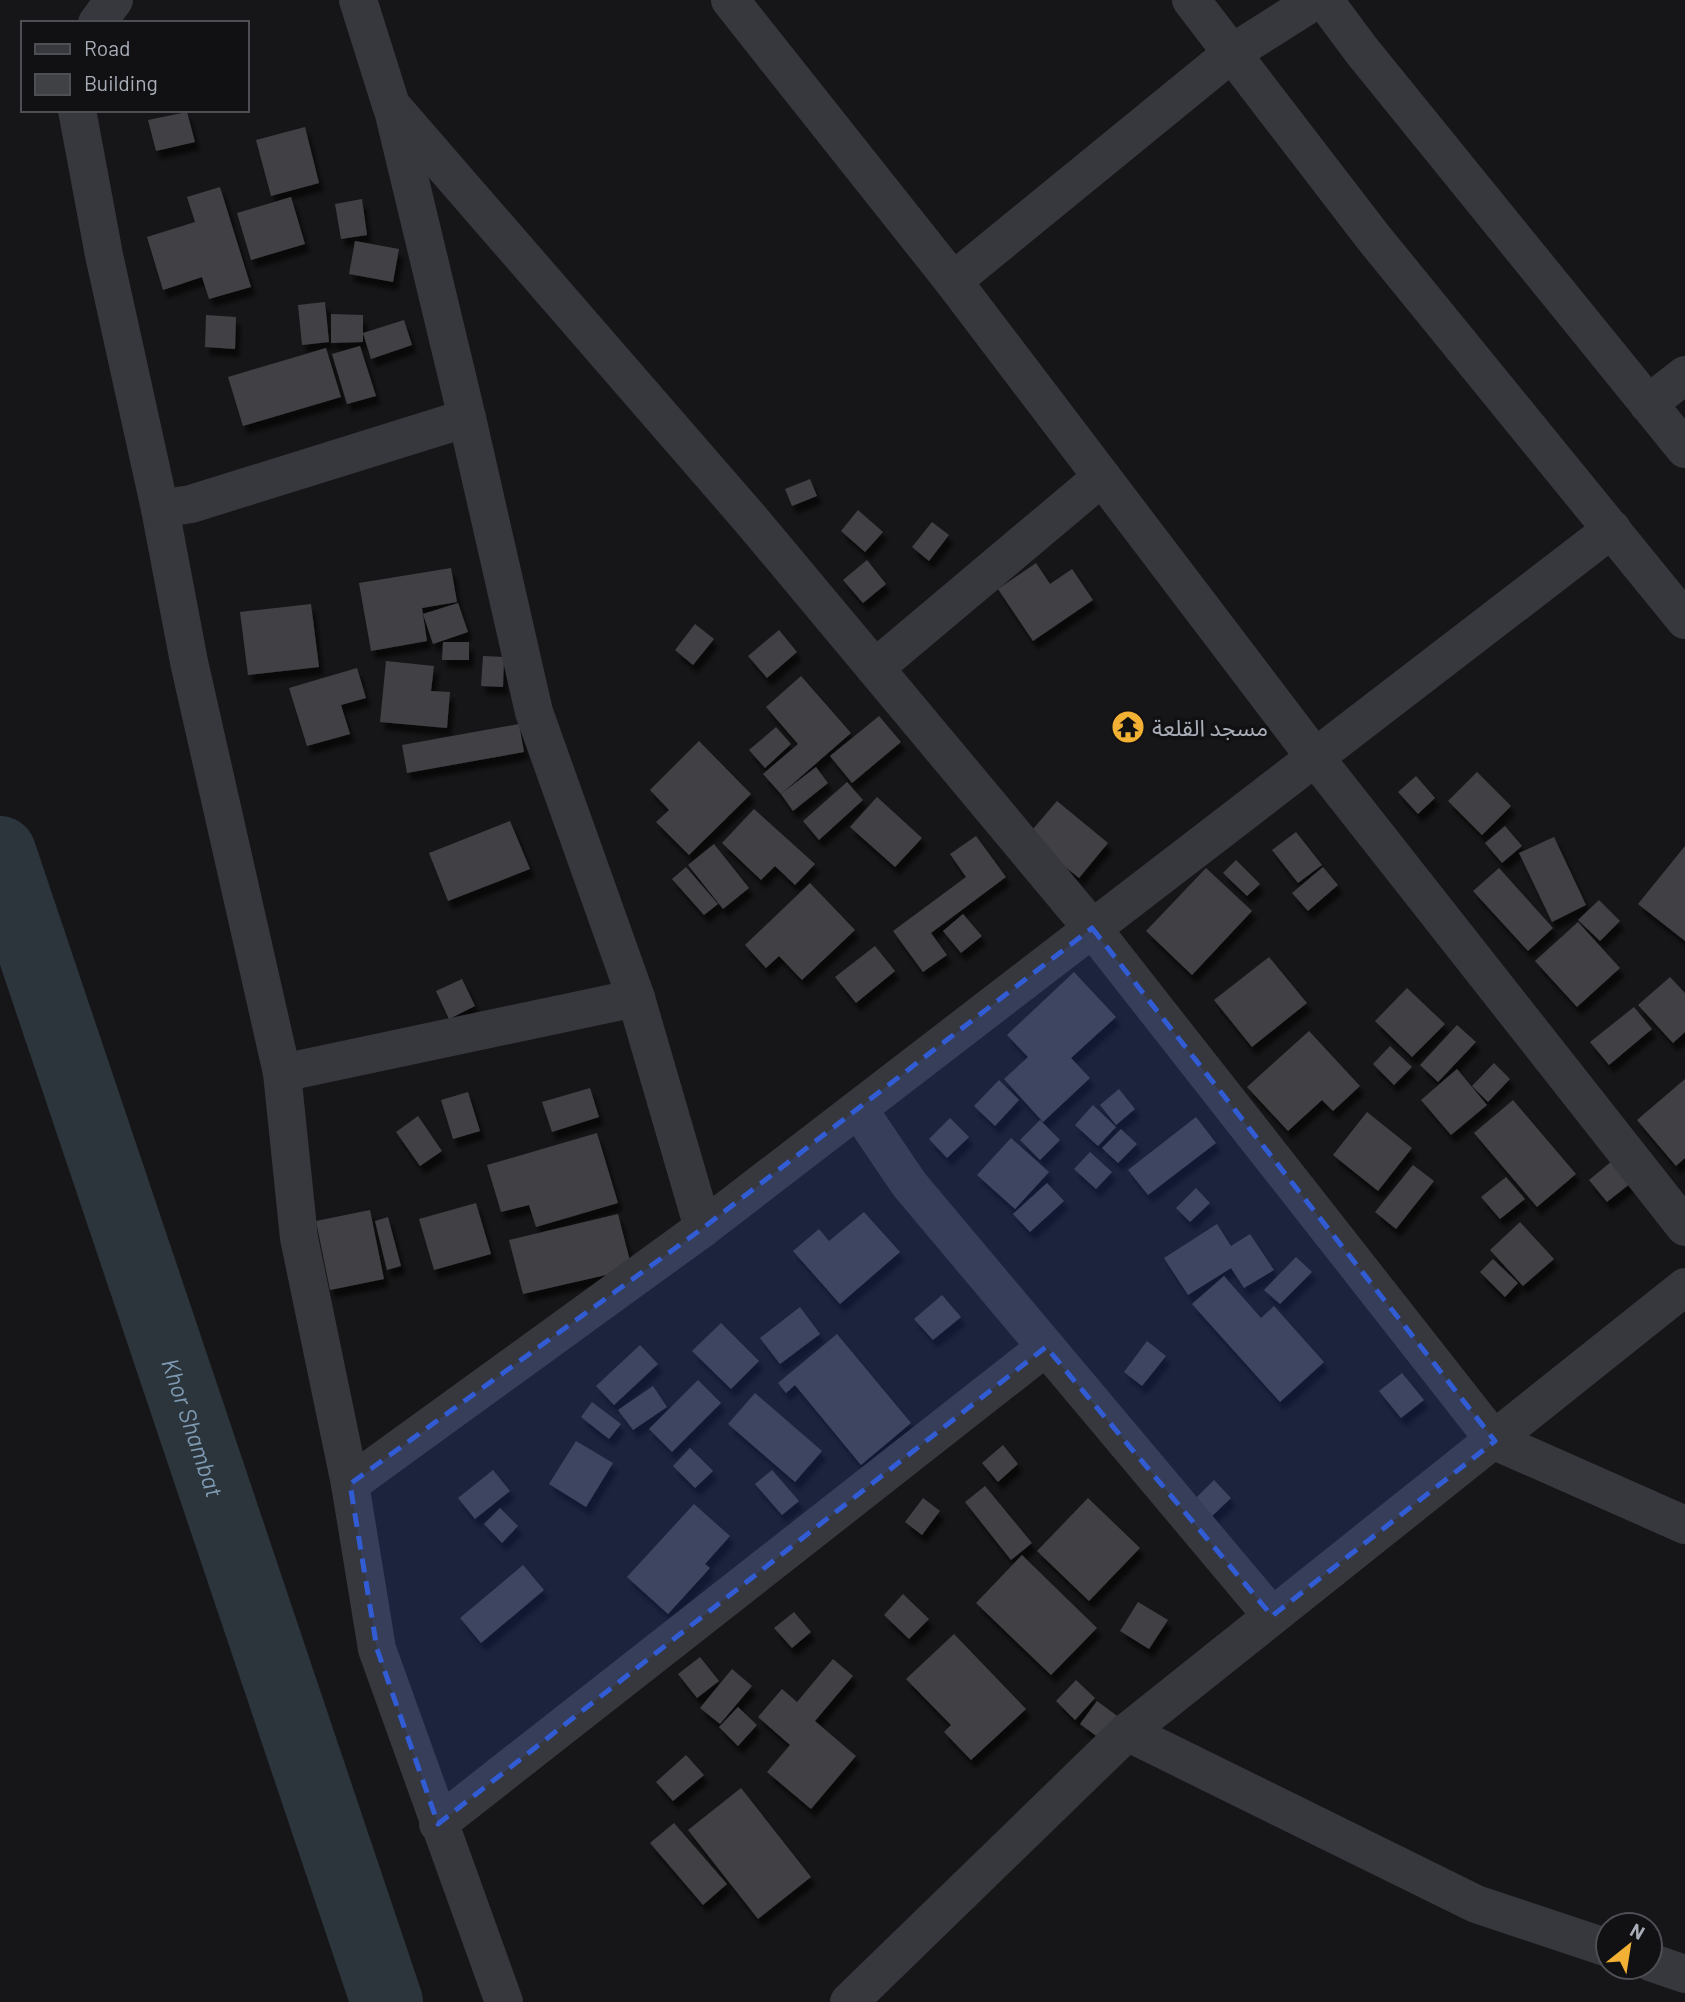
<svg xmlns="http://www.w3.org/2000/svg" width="1685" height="2002" viewBox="0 0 1685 2002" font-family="Barlow,'Noto Sans Arabic',sans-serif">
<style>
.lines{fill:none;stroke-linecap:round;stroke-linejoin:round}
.river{stroke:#2c353c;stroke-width:72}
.building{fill:#404145;filter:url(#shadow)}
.minor{stroke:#37383d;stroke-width:38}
.marked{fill:#325cd3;fill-opacity:0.2;stroke:#325cd3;stroke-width:5;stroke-dasharray:14 9;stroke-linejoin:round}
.labels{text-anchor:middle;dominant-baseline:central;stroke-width:7;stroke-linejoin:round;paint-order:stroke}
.poi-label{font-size:23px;fill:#a8adb8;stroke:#111113;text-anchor:start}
.water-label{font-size:24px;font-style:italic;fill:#7f9bb3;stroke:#111113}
</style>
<defs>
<filter id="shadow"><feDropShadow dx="4.5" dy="8" stdDeviation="2" flood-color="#0009"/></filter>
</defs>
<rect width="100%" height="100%" fill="#161618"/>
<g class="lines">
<path class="river" id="s1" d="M 0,852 L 387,2002"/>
</g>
<g class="building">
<path d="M 187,112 L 195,142 L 156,151 L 148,120 Z"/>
<path d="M 305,127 L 319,183 L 271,196 L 256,140 Z"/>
<path d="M 220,187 L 251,287 L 209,299 L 202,277 L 163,290 L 147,237 L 195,222 L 187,197 Z"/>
<path d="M 291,197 L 305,244 L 251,260 L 237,213 Z"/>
<path d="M 362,199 L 367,235 L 341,239 L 335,204 Z"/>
<path d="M 355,241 L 399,249 L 393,282 L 349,274 Z"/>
<path d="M 325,302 L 329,342 L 302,345 L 298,305 Z"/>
<path d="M 331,314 L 363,315 L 363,342 L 331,343 Z"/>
<path d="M 206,315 L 236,317 L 235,349 L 205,347 Z"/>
<path d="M 404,320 L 412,345 L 371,359 L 363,333 Z"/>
<path d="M 360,346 L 376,396 L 347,404 L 332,354 Z"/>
<path d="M 326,348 L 341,397 L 243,426 L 228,377 Z"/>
<path d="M 810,479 L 817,496 L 792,506 L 785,489 Z"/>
<path d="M 858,510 L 883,532 L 865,552 L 841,531 Z"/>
<path d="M 932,522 L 949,535 L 929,561 L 912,547 Z"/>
<path d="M 867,560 L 886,584 L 863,603 L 843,580 Z"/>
<path d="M 1036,563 L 1050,584 L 1072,569 L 1093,600 L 1033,641 L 998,589 Z"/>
<path d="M 451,568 L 457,602 L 422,608 L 427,641 L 371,651 L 359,583 Z"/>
<path d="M 458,603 L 468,632 L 433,644 L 423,614 Z"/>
<path d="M 311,604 L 319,667 L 248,675 L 240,612 Z"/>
<path d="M 695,624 L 714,639 L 693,665 L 675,650 Z"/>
<path d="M 779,630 L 797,652 L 767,678 L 748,656 Z"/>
<path d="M 443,642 L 469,642 L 469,660 L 442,660 Z"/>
<path d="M 483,656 L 504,657 L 503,687 L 481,686 Z"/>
<path d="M 386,661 L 434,666 L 431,691 L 450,692 L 447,728 L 380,722 Z"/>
<path d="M 357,668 L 366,698 L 341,705 L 350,734 L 307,746 L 289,688 Z"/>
<path d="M 801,676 L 851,733 L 781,794 L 763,774 L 798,744 L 766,707 Z"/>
<path d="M 879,716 L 901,742 L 852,783 L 830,756 Z"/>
<path d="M 519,724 L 524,752 L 407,773 L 402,745 Z"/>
<path d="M 776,727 L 791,744 L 765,768 L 749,750 Z"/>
<path d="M 699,741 L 751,794 L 689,855 L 656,822 L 669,810 L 650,790 Z"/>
<path d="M 816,767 L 828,783 L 793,811 L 781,794 Z"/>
<path d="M 1477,772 L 1511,806 L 1482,835 L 1448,801 Z"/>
<path d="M 1416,776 L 1435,798 L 1418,814 L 1398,792 Z"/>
<path d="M 847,782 L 863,800 L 819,840 L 803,821 Z"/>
<path d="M 877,797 L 922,838 L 895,867 L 850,827 Z"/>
<path d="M 1057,801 L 1108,843 L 1079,878 L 1027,836 Z"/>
<path d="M 754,809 L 815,864 L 795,885 L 775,866 L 761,880 L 722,843 Z"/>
<path d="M 510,821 L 530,869 L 448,901 L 429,853 Z"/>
<path d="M 1505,826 L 1522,846 L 1502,863 L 1485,843 Z"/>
<path d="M 1296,832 L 1322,865 L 1298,883 L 1272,850 Z"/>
<path d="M 976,836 L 1006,877 L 931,933 L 947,955 L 923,972 L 893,931 L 966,877 L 950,854 Z"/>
<path d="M 1554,837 L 1586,905 L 1552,922 L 1519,853 Z"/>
<path d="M 714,844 L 749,888 L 723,909 L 688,865 Z"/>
<path d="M 1685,846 L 1685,941 L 1638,904 Z"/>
<path d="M 1236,860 L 1260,884 L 1247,896 L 1223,873 Z"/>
<path d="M 686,867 L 718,904 L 704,915 L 672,879 Z"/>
<path d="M 1323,867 L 1338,885 L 1308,911 L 1292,893 Z"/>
<path d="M 1206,868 L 1252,911 L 1192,975 L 1146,931 Z"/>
<path d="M 1499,868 L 1553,928 L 1528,951 L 1473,891 Z"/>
<path d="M 810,883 L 855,930 L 802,980 L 779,956 L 766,968 L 745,945 Z"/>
<path d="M 1599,900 L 1620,921 L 1600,941 L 1578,920 Z"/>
<path d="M 963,914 L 982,936 L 961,953 L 943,931 Z"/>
<path d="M 1578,922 L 1620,968 L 1577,1007 L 1535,961 Z"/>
<path d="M 875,946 L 895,971 L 856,1003 L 835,977 Z"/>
<path d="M 1269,957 L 1307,1003 L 1252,1047 L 1214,1000 Z"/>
<path d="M 1074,972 L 1116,1017 L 1071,1058 L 1090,1078 L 1043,1122 L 1004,1079 L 1028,1057 L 1007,1035 Z"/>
<path d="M 1670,977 L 1685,993 L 1685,1032 L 1673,1043 L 1638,1005 Z"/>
<path d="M 462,979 L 475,1006 L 449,1019 L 436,991 Z"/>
<path d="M 1407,988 L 1445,1024 L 1412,1057 L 1375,1021 Z"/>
<path d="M 1634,1007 L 1652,1029 L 1609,1065 L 1590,1042 Z"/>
<path d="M 1457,1025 L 1476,1042 L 1438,1082 L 1420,1065 Z"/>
<path d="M 1309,1031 L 1360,1086 L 1333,1111 L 1322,1100 L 1288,1131 L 1247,1087 Z"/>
<path d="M 1390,1046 L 1412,1067 L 1394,1085 L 1373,1064 Z"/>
<path d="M 1494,1063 L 1510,1079 L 1488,1102 L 1472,1086 Z"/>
<path d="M 1457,1069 L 1487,1105 L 1451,1135 L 1421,1100 Z"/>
<path d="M 1685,1079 L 1685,1158 L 1676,1166 L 1637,1120 Z"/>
<path d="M 999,1080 L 1019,1100 L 995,1126 L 974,1106 Z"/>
<path d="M 590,1088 L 599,1117 L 552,1132 L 542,1102 Z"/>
<path d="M 1119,1089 L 1135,1109 L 1116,1125 L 1100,1105 Z"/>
<path d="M 468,1092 L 480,1131 L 453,1139 L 441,1100 Z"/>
<path d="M 1513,1100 L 1576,1174 L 1537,1207 L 1474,1133 Z"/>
<path d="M 1093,1105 L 1116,1127 L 1098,1146 L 1075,1125 Z"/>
<path d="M 1367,1112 L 1412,1148 L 1378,1191 L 1333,1155 Z"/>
<path d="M 418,1116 L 442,1151 L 420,1166 L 396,1132 Z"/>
<path d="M 1196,1117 L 1216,1143 L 1148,1195 L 1128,1170 Z"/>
<path d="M 950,1118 L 969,1137 L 947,1158 L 929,1139 Z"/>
<path d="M 1040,1120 L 1060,1140 L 1040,1160 L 1020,1140 Z"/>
<path d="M 1121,1129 L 1137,1144 L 1118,1163 L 1102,1148 Z"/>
<path d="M 597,1133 L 618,1203 L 536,1227 L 529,1205 L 501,1212 L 487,1165 Z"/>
<path d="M 1011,1138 L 1049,1172 L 1015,1209 L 977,1175 Z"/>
<path d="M 1090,1152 L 1112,1172 L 1096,1189 L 1074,1169 Z"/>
<path d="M 1612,1161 L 1631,1183 L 1607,1202 L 1589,1180 Z"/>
<path d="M 1413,1165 L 1434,1181 L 1396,1229 L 1375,1212 Z"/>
<path d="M 1506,1177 L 1525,1199 L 1500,1219 L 1481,1197 Z"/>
<path d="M 1047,1183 L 1064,1201 L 1030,1232 L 1013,1214 Z"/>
<path d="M 1196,1188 L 1210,1203 L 1190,1222 L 1176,1208 Z"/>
<path d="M 476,1203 L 491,1254 L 434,1270 L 419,1219 Z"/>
<path d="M 370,1210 L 384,1279 L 330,1290 L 316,1221 Z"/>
<path d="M 864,1212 L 900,1252 L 840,1304 L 793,1251 L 819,1229 L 829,1241 Z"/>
<path d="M 618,1214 L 632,1269 L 523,1294 L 509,1240 Z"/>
<path d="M 388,1217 L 401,1266 L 387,1270 L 375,1221 Z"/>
<path d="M 1520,1222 L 1554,1259 L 1523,1286 L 1490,1250 Z"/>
<path d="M 1217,1224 L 1231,1246 L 1250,1234 L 1274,1270 L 1244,1288 L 1231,1268 L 1188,1295 L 1164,1258 Z"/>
<path d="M 1296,1257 L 1312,1272 L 1280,1304 L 1264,1290 Z"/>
<path d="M 1493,1259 L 1518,1283 L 1505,1297 L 1480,1272 Z"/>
<path d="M 1224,1276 L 1261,1318 L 1274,1306 L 1324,1362 L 1280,1402 L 1192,1304 Z"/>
<path d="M 942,1295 L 961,1317 L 933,1340 L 914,1319 Z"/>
<path d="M 800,1307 L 820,1334 L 780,1364 L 760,1338 Z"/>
<path d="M 721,1323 L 759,1361 L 731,1389 L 692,1351 Z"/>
<path d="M 837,1334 L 911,1423 L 861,1465 L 795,1385 L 786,1393 L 778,1383 Z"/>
<path d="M 1147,1341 L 1166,1356 L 1142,1386 L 1124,1372 Z"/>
<path d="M 640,1345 L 658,1364 L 614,1405 L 596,1386 Z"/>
<path d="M 1402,1373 L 1424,1400 L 1401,1418 L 1379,1391 Z"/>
<path d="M 698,1380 L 721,1403 L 672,1452 L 649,1429 Z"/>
<path d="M 653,1386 L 667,1407 L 633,1430 L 618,1410 Z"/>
<path d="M 755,1393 L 822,1451 L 795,1482 L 728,1424 Z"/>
<path d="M 592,1402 L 621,1424 L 609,1439 L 581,1417 Z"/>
<path d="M 576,1441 L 613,1463 L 586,1507 L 549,1484 Z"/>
<path d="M 1003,1445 L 1018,1464 L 998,1482 L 982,1463 Z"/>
<path d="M 690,1448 L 713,1471 L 695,1488 L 673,1466 Z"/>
<path d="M 493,1470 L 510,1491 L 475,1519 L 458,1498 Z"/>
<path d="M 772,1470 L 799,1501 L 782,1515 L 755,1484 Z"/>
<path d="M 1214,1480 L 1231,1498 L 1210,1518 L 1193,1501 Z"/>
<path d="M 985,1486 L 1032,1543 L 1011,1560 L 965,1502 Z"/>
<path d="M 923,1498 L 940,1511 L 922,1535 L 905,1522 Z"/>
<path d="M 1088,1498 L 1140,1548 L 1089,1601 L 1037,1551 Z"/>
<path d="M 694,1504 L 730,1536 L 705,1564 L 710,1568 L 668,1614 L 627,1577 Z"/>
<path d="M 500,1508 L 518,1526 L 502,1543 L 484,1524 Z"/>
<path d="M 1022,1555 L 1097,1628 L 1051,1675 L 976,1603 Z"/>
<path d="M 523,1565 L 544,1590 L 481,1643 L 460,1618 Z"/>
<path d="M 903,1594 L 929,1619 L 909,1639 L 884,1615 Z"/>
<path d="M 1138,1602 L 1168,1620 L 1149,1649 L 1120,1631 Z"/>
<path d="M 794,1612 L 811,1632 L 792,1648 L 774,1628 Z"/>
<path d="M 954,1634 L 1026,1709 L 971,1760 L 944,1732 L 951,1725 L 906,1679 Z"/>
<path d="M 700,1657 L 719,1681 L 697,1698 L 678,1674 Z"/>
<path d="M 833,1659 L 853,1676 L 815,1721 L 856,1756 L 811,1809 L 767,1772 L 790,1745 L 758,1717 L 782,1689 L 797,1702 Z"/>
<path d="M 732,1669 L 752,1686 L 720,1724 L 700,1708 Z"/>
<path d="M 1076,1680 L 1095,1698 L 1075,1720 L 1056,1701 Z"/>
<path d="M 1097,1701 L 1124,1721 L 1107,1744 L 1080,1724 Z"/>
<path d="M 738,1707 L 757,1725 L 738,1746 L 719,1727 Z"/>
<path d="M 686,1755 L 704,1775 L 673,1801 L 656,1782 Z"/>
<path d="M 741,1788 L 811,1877 L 758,1919 L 688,1830 Z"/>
<path d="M 674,1823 L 727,1884 L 703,1905 L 650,1843 Z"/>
</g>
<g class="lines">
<g class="minor">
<path d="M 358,0 L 391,105 L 752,521 L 1092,928 L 1495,1441 L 1685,1525"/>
<path d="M 730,0 L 953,281 L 1314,756 L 1685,1227"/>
<path d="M 1191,0 L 1373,237 L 1685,620"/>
<path d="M 1324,0 L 1362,51 L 1685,449"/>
<path d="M 97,23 L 114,0"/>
<path d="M 77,110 L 104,255 L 160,509 L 189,662 L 282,1073 L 299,1238 L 350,1484 L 377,1649 L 504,2002"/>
<path d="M 393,110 L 467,418 L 534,712 L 636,998 L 703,1228"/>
<path d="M 953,281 L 1232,53 L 1316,0"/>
<path d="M 1648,404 L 1685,375"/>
<path d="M 160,509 L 191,504 L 467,418"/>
<path d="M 875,668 L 1102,477"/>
<path d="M 282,1073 L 636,998"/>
<path d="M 859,1110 L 909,1184 L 1272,1616"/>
<path d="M 350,1484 L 703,1228 L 1612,529"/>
<path d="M 1127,1732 L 1476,1904 L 1608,1948"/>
<path d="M 438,1824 L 1046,1347"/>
<path d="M 1650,1962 L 1685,1974"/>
<path d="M 849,2002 L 1127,1732 L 1685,1287"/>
</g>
</g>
<path class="marked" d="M 1092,928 L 1495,1441 L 1272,1616 L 1046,1347 L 438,1824 L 377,1649 L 350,1484 L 703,1228 Z"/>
<defs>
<symbol id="temple-disc" viewBox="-11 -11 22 22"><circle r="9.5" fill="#f2b134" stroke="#111113"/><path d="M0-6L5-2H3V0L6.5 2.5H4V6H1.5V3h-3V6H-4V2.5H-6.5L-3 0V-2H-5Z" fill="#111"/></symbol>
</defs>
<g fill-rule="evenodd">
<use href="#temple-disc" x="1109" y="708" width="38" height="38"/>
</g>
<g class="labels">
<g class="poi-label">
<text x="1152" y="727">مسجد القلعة</text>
</g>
<g class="water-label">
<text stroke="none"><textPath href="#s1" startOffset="607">Khor Shambat</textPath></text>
</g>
</g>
<rect x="21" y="21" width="228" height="91" fill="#111113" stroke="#4d4f55" stroke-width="2"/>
<rect x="35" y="44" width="35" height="10" fill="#37383d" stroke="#4d4f55" stroke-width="2"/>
<text x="84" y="56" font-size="21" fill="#a8adb8">Road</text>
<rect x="35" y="74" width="35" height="21" fill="#404145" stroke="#4d4f55" stroke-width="2"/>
<text x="84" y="91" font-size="21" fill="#a8adb8">Building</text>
<g transform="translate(1629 1946) rotate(30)"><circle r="33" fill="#111113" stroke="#4d4f55" stroke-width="2"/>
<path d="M0-5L12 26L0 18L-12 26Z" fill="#f2b134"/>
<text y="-10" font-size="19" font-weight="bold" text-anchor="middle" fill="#a8adb8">N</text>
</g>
</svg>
